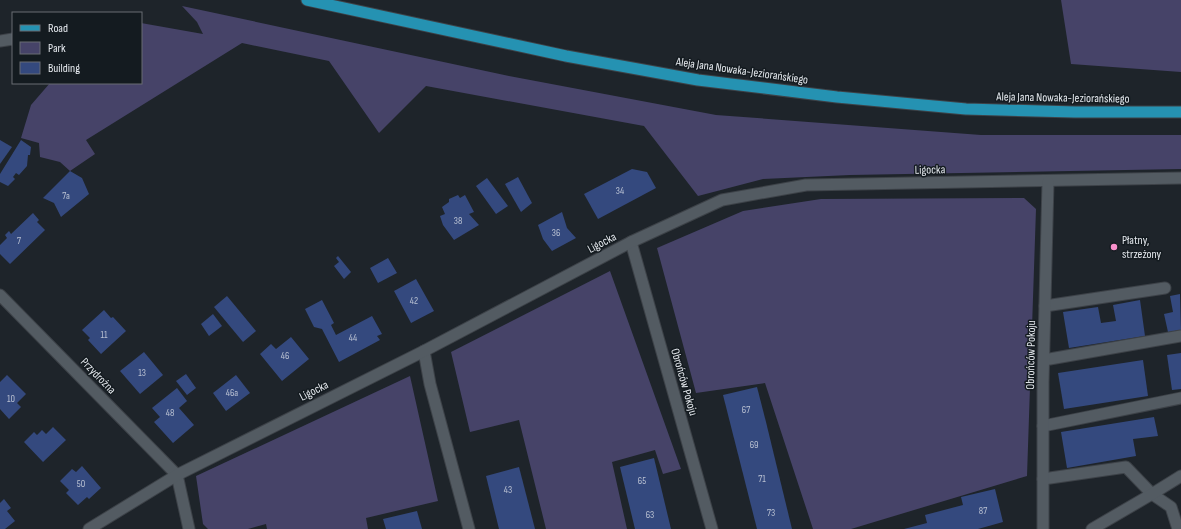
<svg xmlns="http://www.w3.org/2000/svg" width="1181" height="529" viewBox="0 0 1181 529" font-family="'Sofia Sans Condensed',sans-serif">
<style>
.green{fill:#464368}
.building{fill:#34497e}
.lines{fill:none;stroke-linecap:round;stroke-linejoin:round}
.service-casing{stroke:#3d4248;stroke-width:13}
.minor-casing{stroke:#3d4248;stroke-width:13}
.primary-casing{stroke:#3d4248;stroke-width:13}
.service{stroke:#535b62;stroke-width:11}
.minor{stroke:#535b62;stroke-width:11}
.primary{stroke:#2592b2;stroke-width:11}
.poi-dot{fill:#f890cb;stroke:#141b20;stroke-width:1.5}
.labels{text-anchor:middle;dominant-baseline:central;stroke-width:3;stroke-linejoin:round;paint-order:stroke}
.number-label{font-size:10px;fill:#b9c1d2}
.street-label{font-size:12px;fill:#e5e9ee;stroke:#141b20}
.poi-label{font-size:12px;fill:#e5e9ee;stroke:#141b20;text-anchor:start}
</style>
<rect width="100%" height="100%" fill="#1e242a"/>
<g class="green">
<path d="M 1061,0 L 1181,0 L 1181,72 L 1071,64 Z"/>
<path d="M 182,6 L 509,76 L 716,115 L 981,135 L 1181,135 L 1181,169 L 850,175 L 763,179 L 698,196 L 644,126 L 426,86 L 379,133 L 329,61 L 242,43 L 86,140 L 95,154 L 70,171 L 60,162 L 40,157 L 39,143 L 21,138 L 31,105 L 50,83 L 141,83 L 141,23 L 203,34 L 197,22 Z"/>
<path d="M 1024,198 L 1036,209 L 1027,476 L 851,529 L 813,529 L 765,383 L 696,393 L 657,248 L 743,211 L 821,199 Z"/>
<path d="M 610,271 L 681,469 L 663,474 L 655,450 L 612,462 L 627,529 L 546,529 L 519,420 L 470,432 L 451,352 Z"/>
<path d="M 410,376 L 438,501 L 366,518 L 368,529 L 267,529 L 266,524 L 248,529 L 208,529 L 203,524 L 196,476 Z"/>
</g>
<g class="building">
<path d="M 0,140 L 12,147 L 0,164 Z"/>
<path d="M 21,140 L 31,147 L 30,155 L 28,155 L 27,166 L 19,175 L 16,173 L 13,177 L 15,179 L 8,186 L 0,182 L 0,174 Z"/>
<path d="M 632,169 L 647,172 L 656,188 L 598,219 L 584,194 Z"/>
<path d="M 70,171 L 82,178 L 89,194 L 61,217 L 54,203 L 43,198 Z"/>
<path d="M 518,177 L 532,203 L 521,212 L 505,184 Z"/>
<path d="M 487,178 L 508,206 L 496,214 L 476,186 Z"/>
<path d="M 458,195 L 460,198 L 465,195 L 474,212 L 469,214 L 479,225 L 454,240 L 443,225 L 440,216 L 445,214 L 442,207 L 449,202 L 449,199 Z"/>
<path d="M 562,212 L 567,228 L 576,238 L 552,251 L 543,239 L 538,225 Z"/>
<path d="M 33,213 L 39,220 L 37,222 L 45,230 L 10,264 L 0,254 L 0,245 L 7,238 L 5,235 L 9,231 L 11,234 Z"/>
<path d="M 338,256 L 351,272 L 344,279 L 334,266 L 339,262 L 336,258 Z"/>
<path d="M 388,258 L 397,273 L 378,283 L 370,268 Z"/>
<path d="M 416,279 L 434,311 L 411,323 L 394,291 Z"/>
<path d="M 1180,294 L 1181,330 L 1168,332 L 1164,314 L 1173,312 L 1170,296 Z"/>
<path d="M 227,296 L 256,331 L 243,342 L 214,307 Z"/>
<path d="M 322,300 L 334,323 L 331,325 L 336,335 L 372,316 L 382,334 L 377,336 L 380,340 L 339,362 L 322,329 L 314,327 L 305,309 Z"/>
<path d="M 1140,300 L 1145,336 L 1069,348 L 1063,312 L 1098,307 L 1101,323 L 1116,321 L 1113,305 Z"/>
<path d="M 104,310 L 111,318 L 113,317 L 126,331 L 101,354 L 88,340 L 90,338 L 82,330 Z"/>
<path d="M 213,314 L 222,326 L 209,336 L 201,324 Z"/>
<path d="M 291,337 L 309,359 L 282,381 L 260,354 L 271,344 L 276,349 Z"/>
<path d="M 144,352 L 163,375 L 140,394 L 120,371 Z"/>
<path d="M 1181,353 L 1181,389 L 1172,390 L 1167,355 Z"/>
<path d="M 1143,360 L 1148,396 L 1064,409 L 1058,373 Z"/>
<path d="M 186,374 L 196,388 L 187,395 L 176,381 Z"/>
<path d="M 7,375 L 26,394 L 17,403 L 21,407 L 9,419 L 0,409 L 0,382 Z"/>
<path d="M 236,375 L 250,393 L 226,411 L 213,393 Z"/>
<path d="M 757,387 L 766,422 L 792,529 L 757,529 L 723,395 Z"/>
<path d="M 177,388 L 187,401 L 179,408 L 194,425 L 173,443 L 154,422 L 160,417 L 152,408 Z"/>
<path d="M 1154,417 L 1158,436 L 1133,439 L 1136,456 L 1067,468 L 1061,432 Z"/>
<path d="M 53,427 L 66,440 L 43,462 L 24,442 L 34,432 L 37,435 L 42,430 L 46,434 Z"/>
<path d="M 654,458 L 671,529 L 635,529 L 620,467 Z"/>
<path d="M 82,466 L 101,488 L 89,499 L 87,497 L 78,505 L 66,493 L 69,490 L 60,481 L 72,469 L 76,472 Z"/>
<path d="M 519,467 L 535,529 L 499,529 L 486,476 Z"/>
<path d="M 995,489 L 1003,522 L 978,529 L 904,529 L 927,523 L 925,515 L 963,505 L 961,497 Z"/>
<path d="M 4,499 L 11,508 L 7,511 L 15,521 L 5,529 L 0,529 L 0,503 Z"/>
<path d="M 417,511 L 422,529 L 386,529 L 383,519 Z"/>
</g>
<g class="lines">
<defs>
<g id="service">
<path d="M 0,41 L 13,39"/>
<path d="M 1045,306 L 1165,288"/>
<path d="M 1044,360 L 1181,336"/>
<path d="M 1043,426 L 1181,398"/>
<path d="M 1043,479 L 1126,467 L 1152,494 L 1171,507 L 1178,529"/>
<path d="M 1092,529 L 1152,494 L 1181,476"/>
</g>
<g id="minor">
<path d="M 631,242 L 712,529"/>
<path d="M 0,295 L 177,475 L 189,529"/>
<path d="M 424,351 L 430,384 L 469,529"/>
<path d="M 89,529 L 177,475 L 424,351 L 631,242 L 722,200 L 806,185 L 1181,178"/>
<path d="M 1043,529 L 1043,383 L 1048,182"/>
</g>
<path id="primary" d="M 307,0 L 566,56 L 698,80 L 837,97 L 966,109 L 1075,112 L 1181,112"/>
</defs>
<use href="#service" class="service-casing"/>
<use href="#minor" class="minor-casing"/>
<use href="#primary" class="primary-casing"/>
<use href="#service" class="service"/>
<use href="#minor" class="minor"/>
<use href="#primary" class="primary"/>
</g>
<circle class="poi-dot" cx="1114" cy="247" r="4"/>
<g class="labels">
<g class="number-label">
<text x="620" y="191">34</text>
<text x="66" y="196">7a</text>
<text x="458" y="221">38</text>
<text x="556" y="233">36</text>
<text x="19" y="241">7</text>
<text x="414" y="301">42</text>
<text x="104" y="335">11</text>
<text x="353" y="338">44</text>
<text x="285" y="356">46</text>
<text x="142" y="373">13</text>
<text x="232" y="393">46a</text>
<text x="11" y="399">10</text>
<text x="746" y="410">67</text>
<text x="170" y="413">48</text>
<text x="754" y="445">69</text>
<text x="762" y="479">71</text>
<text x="642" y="481">65</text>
<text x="81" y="484">50</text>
<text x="508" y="490">43</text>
<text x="983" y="511">87</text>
<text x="771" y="513">73</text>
<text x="650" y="515">63</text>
</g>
<g class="street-label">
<text transform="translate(742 71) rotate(8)">Aleja Jana Nowaka-Jeziorańskiego</text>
<text transform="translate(1063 98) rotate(1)">Aleja Jana Nowaka-Jeziorańskiego</text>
<text transform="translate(930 170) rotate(-1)">Ligocka</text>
<text transform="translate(602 243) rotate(-28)">Ligocka</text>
<text transform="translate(1031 355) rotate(-89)">Obrońców Pokoju</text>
<text transform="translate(98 376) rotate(46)">Przydrożna</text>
<text transform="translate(684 382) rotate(74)">Obrońców Pokoju</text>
<text transform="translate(314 391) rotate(-27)">Ligocka</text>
</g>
<g class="poi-label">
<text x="1122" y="240">Płatny,<tspan x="1122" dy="14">strzeżony</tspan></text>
</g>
</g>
<rect x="12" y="12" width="130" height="72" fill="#141b20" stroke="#686d72"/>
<rect x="20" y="25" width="20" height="6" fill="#2592b2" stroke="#686d72"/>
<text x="48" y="32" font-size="12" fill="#e5e9ee">Road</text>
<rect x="20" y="42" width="20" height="12" fill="#464368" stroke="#686d72"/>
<text x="48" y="52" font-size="12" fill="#e5e9ee">Park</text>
<rect x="20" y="62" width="20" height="12" fill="#34497e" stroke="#686d72"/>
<text x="48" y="72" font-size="12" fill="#e5e9ee">Building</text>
</svg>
